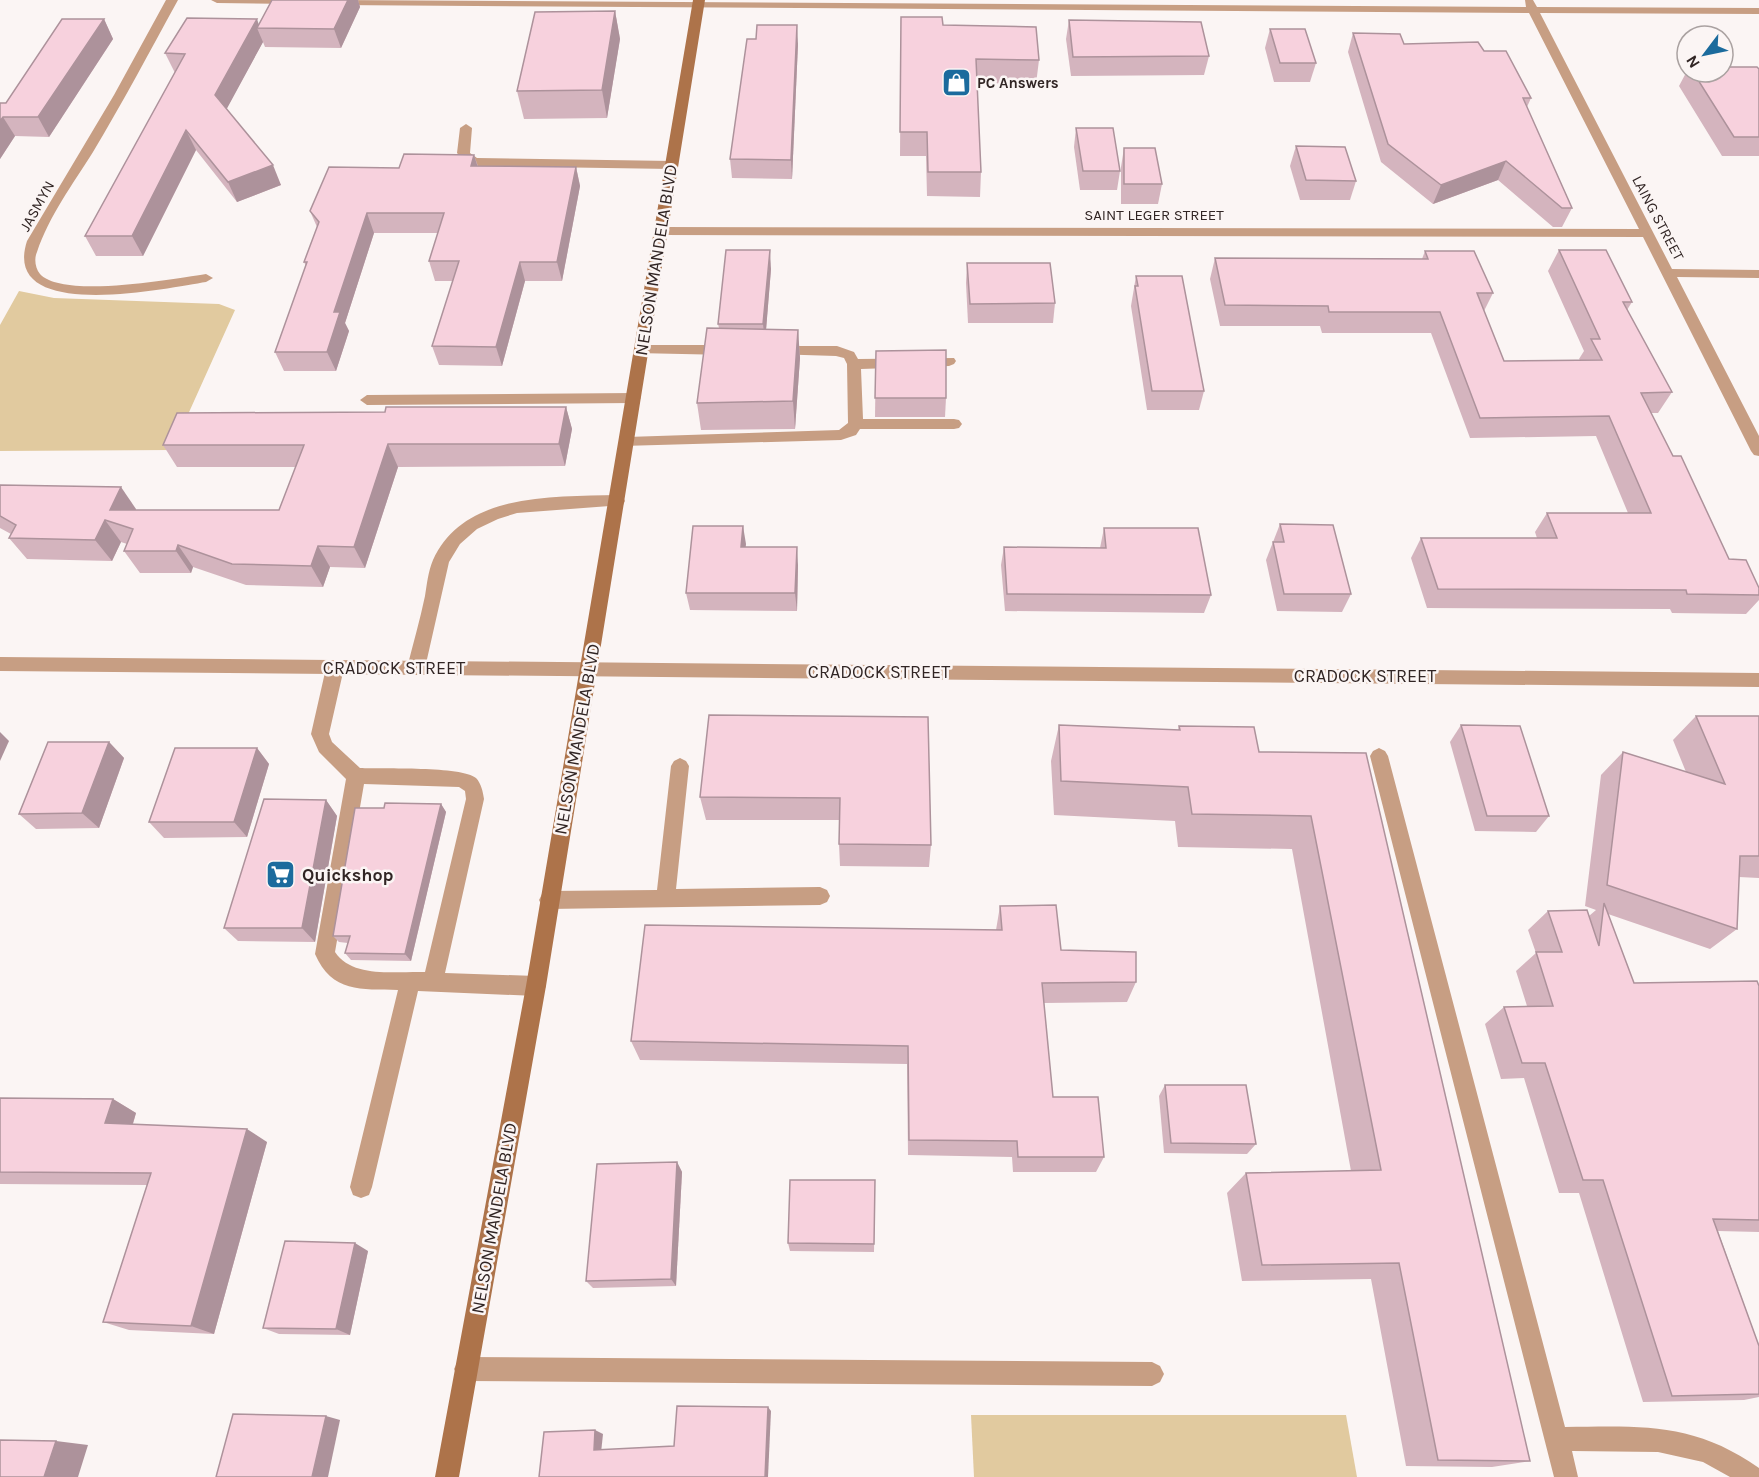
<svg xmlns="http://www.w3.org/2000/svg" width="1759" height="1477" viewBox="0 0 1759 1477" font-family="Karla,sans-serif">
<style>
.green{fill:#e1ca9f}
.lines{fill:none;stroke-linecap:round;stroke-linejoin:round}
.lane{fill:#c79e83;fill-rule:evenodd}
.street{fill:#c79e83;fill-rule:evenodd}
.secondary{fill:#ad734a;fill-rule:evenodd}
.wall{fill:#d4b4be}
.shaded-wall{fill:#ad929b}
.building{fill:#f7d1dd;stroke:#ad929b;stroke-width:1.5}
.labels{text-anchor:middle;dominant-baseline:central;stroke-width:5;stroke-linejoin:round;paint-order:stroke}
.far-poi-label{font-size:15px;font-weight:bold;fill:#312524;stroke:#fbf5f4;text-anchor:start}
.far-street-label{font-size:15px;fill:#312524;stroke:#fbf5f4}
.street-label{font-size:18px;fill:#312524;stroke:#fbf5f4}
.poi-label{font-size:18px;font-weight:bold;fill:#312524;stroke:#fbf5f4;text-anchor:start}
</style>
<rect width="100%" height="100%" fill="#fbf5f4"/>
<g class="green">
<path d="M 19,291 L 54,298 L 219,304 L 235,310 L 172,450 L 0,451 L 0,325 Z"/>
<path d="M 971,1415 L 1346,1415 L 1357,1477 L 974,1477 Z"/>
</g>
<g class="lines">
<g class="lane">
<path d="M 466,124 L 472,128 L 470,153 L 477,158 L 672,161 L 678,165 L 672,169 L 475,166 L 465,162 L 457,153 L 460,128 Z"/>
<path d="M 641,345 L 728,345 L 735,350 L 728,355 L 636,353 L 634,350 L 636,347 Z"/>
<path d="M 777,346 L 837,346 L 854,352 L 858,359 L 954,358 L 956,361 L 954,364 L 949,366 L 861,369 L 863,419 L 954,419 L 959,420 L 962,424 L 959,428 L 954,429 L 860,429 L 856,435 L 841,440 L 622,446 L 619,442 L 622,438 L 627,437 L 839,430 L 848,423 L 847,364 L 844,358 L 836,356 L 772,354 L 770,351 Z"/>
<path d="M 634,393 L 641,398 L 634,403 L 367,405 L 360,400 L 367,395 Z"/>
<path d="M 617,495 L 623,497 L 625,501 L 623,505 L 517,513 L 498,519 L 477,529 L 460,544 L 449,562 L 425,668 L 422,673 L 416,675 L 410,673 L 407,668 C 413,644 420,620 425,596 C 427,584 428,572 433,560 C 464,492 553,497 617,495 Z"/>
<path d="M 335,661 L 341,663 L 344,668 L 329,734 L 332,742 L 360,768 C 382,769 462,766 476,778 C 481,783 483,792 484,799 L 445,973 L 536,976 L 543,979 L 546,986 L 543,993 L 536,996 L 418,991 L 372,1187 L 369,1195 L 361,1198 L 353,1195 L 350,1187 L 398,990 C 361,989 332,993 315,954 L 346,779 L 319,752 L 311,734 L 326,668 L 329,663 ZM 364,784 L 459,787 L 465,791 L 466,799 L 425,972 C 397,971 353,979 335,952 Z"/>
<path d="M 1379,748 L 1385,751 L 1388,756 L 1565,1427 C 1641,1426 1694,1422 1759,1468 L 1759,1477 L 1730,1477 L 1703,1462 L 1658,1452 L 1572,1451 L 1578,1477 L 1554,1477 L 1370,756 L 1373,751 Z"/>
<path d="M 680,758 L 686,761 L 689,766 L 676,889 L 820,887 L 827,890 L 830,896 L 827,902 L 820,905 L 549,909 L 542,906 L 539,900 L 542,894 L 549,891 L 657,890 L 671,766 L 674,761 Z"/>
<path d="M 466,1357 L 1152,1362 L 1160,1366 L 1164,1374 L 1160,1382 L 1152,1386 L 466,1381 L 458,1377 L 454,1369 L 458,1361 Z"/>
</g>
<g class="street">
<path d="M 166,0 L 178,0 C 150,51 123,102 93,152 C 73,184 49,216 37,252 C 34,258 35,268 40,274 C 63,299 173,279 206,274 L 213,278 L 206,282 C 168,288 0,324 27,241 L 114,95 Z"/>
<path d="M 211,0 L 301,0 L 302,1 L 296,4 L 217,3 Z"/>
<path d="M 331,0 L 1526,7 L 1525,0 L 1533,0 L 1537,7 L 1759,8 L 1759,14 L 1540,13 L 1672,269 L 1759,270 L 1759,278 L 1677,277 L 1759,436 L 1759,456 L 1754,455 L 1751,451 L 1643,237 L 661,235 L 654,231 L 661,227 L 1639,229 L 1529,13 L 335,5 L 331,4 Z"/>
<path d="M 0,657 L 1759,673 L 1759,687 L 0,671 Z"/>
</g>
<path class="secondary" d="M 693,0 L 705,0 L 546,986 L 459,1477 L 435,1477 L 526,986 Z"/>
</g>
<g class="wall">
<path d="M 272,0 L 358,0 L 360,7 L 341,48 L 265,47 L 263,42 L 226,109 L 281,185 L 237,202 L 196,150 L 143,256 L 96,256 L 85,236 L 175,73 L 165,53 L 259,25 Z"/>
<path d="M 615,11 L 620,39 L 607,118 L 524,119 L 517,91 Z"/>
<path d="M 901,17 L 943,25 L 1039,60 L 1036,84 L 977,83 L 981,172 L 980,197 L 927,196 L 926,156 L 900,156 Z"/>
<path d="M 104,19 L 113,39 L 49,137 L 15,136 L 0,159 L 0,103 L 6,103 Z"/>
<path d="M 1069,20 L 1209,56 L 1204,75 L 1071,76 L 1066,39 Z"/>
<path d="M 1270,29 L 1316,63 L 1310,82 L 1274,82 L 1265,48 Z"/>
<path d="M 1353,33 L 1404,44 L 1484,51 L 1531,98 L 1527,107 L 1572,208 L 1562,227 L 1553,227 L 1498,180 L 1433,204 L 1381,162 L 1348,52 Z"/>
<path d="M 798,44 L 792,179 L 732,178 L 730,159 Z"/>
<path d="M 1759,69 L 1759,156 L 1722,156 L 1679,86 L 1687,71 L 1723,72 Z"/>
<path d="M 1076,128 L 1120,171 L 1117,190 L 1080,190 L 1074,147 Z"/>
<path d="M 1296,146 L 1356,181 L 1350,200 L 1300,200 L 1290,166 Z"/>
<path d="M 1124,148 L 1162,184 L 1158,204 L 1121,204 L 1121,167 Z"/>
<path d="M 474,155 L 478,166 L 576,167 L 580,186 L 562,281 L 525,281 L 502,366 L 439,365 L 432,346 L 453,281 L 435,281 L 429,261 L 438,233 L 374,233 L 345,323 L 349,331 L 336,371 L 284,371 L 275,352 L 306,266 L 304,262 L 317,227 L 310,211 L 399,168 Z"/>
<path d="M 1559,250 L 1632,302 L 1627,310 L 1672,392 L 1658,413 L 1651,413 L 1673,456 L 1729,559 L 1759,588 L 1759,600 L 1746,614 L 1672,613 L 1670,609 L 1427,608 L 1411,558 L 1421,538 L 1537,538 L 1535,532 L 1547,513 L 1628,513 L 1596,436 L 1470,438 L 1431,333 L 1322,333 L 1320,326 L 1220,326 L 1210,279 L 1215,258 L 1422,259 L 1425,251 L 1493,293 L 1484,311 L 1504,361 L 1580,360 L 1579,359 L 1584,351 L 1548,271 Z"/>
<path d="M 967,263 L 1055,303 L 1053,323 L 968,323 L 966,283 Z"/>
<path d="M 771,269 L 766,329 L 798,330 L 800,358 L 795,429 L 701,430 L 697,403 L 719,328 L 718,324 Z"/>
<path d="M 1136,276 L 1204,391 L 1199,410 L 1147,410 L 1131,306 Z"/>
<path d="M 876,351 L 946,398 L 945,417 L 875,417 Z"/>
<path d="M 566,407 L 572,429 L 565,466 L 398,467 L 365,568 L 330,567 L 323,587 L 246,585 L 193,567 L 191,573 L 140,573 L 124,551 L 127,544 L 121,542 L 112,561 L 27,559 L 9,538 L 11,534 L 0,528 L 0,485 L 136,509 L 136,510 L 279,510 L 296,467 L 177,467 L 163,445 L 385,412 Z"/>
<path d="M 1280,524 L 1351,594 L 1342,612 L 1277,611 L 1266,560 Z"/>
<path d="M 743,526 L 745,547 L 798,565 L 797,611 L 690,610 L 686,593 Z"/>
<path d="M 1104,528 L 1211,595 L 1204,613 L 1005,611 L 1001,565 L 1004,547 L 1100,548 Z"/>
<path d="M 1696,716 L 1759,716 L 1759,878 L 1739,877 L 1737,929 L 1710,949 L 1608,914 L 1634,983 L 1759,986 L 1759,1232 L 1718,1231 L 1759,1346 L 1759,1397 L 1744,1400 L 1643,1402 L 1579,1193 L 1559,1193 L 1524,1078 L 1501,1079 L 1485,1024 L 1504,1007 L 1527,1006 L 1516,971 L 1536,953 L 1528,930 L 1548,911 L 1589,916 L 1596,910 L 1585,906 L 1601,775 L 1623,752 L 1686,772 L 1673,740 Z"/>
<path d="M 928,717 L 931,845 L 929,867 L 840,866 L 839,844 L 840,820 L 706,820 L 700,797 Z"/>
<path d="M 1059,725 L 1178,730 L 1179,726 L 1259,752 L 1366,753 L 1530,1461 L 1492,1467 L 1406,1466 L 1371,1279 L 1242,1281 L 1227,1193 L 1246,1173 L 1351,1171 L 1292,849 L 1178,847 L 1175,821 L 1054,815 L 1051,761 Z"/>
<path d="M 1461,725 L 1549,816 L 1536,832 L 1475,831 L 1450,742 Z"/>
<path d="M 109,742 L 124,758 L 99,828 L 36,829 L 19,814 Z"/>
<path d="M 257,748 L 269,764 L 247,837 L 164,838 L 149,822 Z"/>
<path d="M 326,800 L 337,816 L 315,942 L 238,941 L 224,928 Z"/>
<path d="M 441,804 L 446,812 L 411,961 L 351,960 L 345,953 L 348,943 L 339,942 L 333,936 L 384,808 Z"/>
<path d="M 1000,906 L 1061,950 L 1136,982 L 1127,1002 L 1044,1003 L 1053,1097 L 1104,1157 L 1096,1172 L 1013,1172 L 1012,1157 L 908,1155 L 907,1064 L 640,1060 L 631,1041 L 996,930 Z"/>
<path d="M 1165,1085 L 1256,1144 L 1247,1154 L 1164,1153 L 1159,1096 Z"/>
<path d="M 0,1098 L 113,1099 L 136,1113 L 133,1124 L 267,1142 L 214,1334 L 129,1330 L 103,1322 L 147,1185 L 0,1184 Z"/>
<path d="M 677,1162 L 682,1172 L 676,1286 L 593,1288 L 586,1281 Z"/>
<path d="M 875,1180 L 874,1252 L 790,1251 L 788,1243 Z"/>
<path d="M 368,1251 L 350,1335 L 279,1334 L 263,1328 Z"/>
</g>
<g class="shaded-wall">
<path d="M 348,0 L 358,0 L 360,7 L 341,48 L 334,29 Z"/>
<path d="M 615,11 L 620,39 L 607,118 L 602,90 Z"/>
<path d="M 104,19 L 113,39 L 49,137 L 38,117 Z"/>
<path d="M 257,19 L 260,28 L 257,28 L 263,42 L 224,114 L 215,95 Z"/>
<path d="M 797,25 L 798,44 L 792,179 L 791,160 Z"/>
<path d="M 3,117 L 15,136 L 0,159 L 0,121 Z"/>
<path d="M 186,130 L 196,150 L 143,256 L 132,236 Z"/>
<path d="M 474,155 L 480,174 L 471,166 Z"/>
<path d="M 1506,161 L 1498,180 L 1433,204 L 1441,185 Z"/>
<path d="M 273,165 L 281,185 L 237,202 L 228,182 Z"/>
<path d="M 576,167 L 580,186 L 562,281 L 557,262 Z"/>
<path d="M 367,213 L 374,233 L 345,323 L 349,331 L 336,371 L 327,352 L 334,312 Z"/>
<path d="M 770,250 L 771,269 L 765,343 L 763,324 Z"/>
<path d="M 520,262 L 525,281 L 502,366 L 496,347 Z"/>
<path d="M 798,330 L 800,358 L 795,429 L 793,401 Z"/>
<path d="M 566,407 L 572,429 L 565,466 L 559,444 Z"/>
<path d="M 388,444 L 398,467 L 365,568 L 354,547 Z"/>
<path d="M 121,487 L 136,509 L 128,528 L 110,510 Z"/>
<path d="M 105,520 L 121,542 L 112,561 L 95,540 Z"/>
<path d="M 743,526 L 746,544 L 744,565 L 741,547 Z"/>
<path d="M 178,545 L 193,567 L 191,573 L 176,551 Z"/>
<path d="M 318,546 L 330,567 L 323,587 L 311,566 Z"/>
<path d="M 797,547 L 798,565 L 797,611 L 795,593 Z"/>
<path d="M 0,732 L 9,741 L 0,761 Z"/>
<path d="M 109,742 L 124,758 L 99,828 L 82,813 Z"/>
<path d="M 257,748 L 269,764 L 247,837 L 234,822 Z"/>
<path d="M 326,800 L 337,816 L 315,942 L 302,928 Z"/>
<path d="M 441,804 L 446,812 L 411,961 L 405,954 Z"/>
<path d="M 113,1099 L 136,1113 L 129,1136 L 105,1123 Z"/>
<path d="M 247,1129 L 267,1142 L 214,1334 L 191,1326 Z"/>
<path d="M 677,1162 L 682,1172 L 676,1286 L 671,1279 Z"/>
<path d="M 355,1243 L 368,1251 L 350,1335 L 336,1329 Z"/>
<path d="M 768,1407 L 771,1411 L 768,1477 L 765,1477 Z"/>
<path d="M 326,1416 L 340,1420 L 328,1477 L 312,1477 Z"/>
<path d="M 595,1430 L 603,1434 L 601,1453 L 594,1450 Z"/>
<path d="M 56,1441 L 88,1445 L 78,1477 L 44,1477 Z"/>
</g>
<g class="building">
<path d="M 272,0 L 348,0 L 334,29 L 257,28 Z"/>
<path d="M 615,11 L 602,90 L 517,91 L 535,12 Z"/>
<path d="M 901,17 L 942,17 L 943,25 L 1036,27 L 1039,60 L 976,59 L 981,172 L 928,172 L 927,132 L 900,132 Z"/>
<path d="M 187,18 L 257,19 L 215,95 L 273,165 L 228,182 L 186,130 L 132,236 L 85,236 L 185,54 L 165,53 Z"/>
<path d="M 62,19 L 104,19 L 38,117 L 3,117 L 0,121 L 0,103 L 6,103 Z"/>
<path d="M 1069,20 L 1201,22 L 1209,56 L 1073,57 Z"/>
<path d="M 757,25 L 797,25 L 791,160 L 730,159 L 747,39 L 756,39 Z"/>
<path d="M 1270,29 L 1305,29 L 1316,63 L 1280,63 Z"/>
<path d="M 1353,33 L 1400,34 L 1404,44 L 1478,42 L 1484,51 L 1506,51 L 1531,98 L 1523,98 L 1572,208 L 1562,208 L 1506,161 L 1441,185 L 1388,144 Z"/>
<path d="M 1723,67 L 1757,67 L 1759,69 L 1759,137 L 1734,137 L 1693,72 L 1723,72 Z"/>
<path d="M 1076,128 L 1113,128 L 1120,171 L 1083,171 Z"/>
<path d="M 1296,146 L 1345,147 L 1356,181 L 1306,180 Z"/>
<path d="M 1124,148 L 1155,148 L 1162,184 L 1124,184 Z"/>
<path d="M 404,154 L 474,155 L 471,166 L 576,167 L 557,262 L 520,262 L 496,347 L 432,346 L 459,261 L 429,261 L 444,213 L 367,213 L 334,312 L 340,312 L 327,352 L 275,352 L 307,262 L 304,262 L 319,222 L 310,211 L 329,167 L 399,168 Z"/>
<path d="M 726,250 L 770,250 L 763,324 L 718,324 Z"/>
<path d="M 1559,250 L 1606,250 L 1632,302 L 1623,302 L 1672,392 L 1641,393 L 1673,456 L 1681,456 L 1729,559 L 1746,560 L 1759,588 L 1759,595 L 1687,594 L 1686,590 L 1438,589 L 1421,538 L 1557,538 L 1547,513 L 1651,513 L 1609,416 L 1480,418 L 1440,312 L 1329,312 L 1328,306 L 1225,305 L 1215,258 L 1428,259 L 1425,251 L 1474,251 L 1493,293 L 1477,293 L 1504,361 L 1602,360 L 1591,339 L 1600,339 Z"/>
<path d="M 967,263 L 1050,263 L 1055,303 L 970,304 Z"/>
<path d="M 1136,276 L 1182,276 L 1204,391 L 1152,391 L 1135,286 L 1138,286 Z"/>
<path d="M 707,328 L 798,330 L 793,401 L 697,403 Z"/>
<path d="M 946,350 L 946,398 L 875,398 L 876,351 Z"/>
<path d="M 386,407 L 566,407 L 559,444 L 388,444 L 354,547 L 318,546 L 311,566 L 232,564 L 178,545 L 176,551 L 124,551 L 133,529 L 105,520 L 95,540 L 9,538 L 16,525 L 0,516 L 0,485 L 121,487 L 110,510 L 279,510 L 304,445 L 163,445 L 177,413 L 385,412 Z"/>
<path d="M 1280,524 L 1333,525 L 1351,594 L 1284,594 L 1273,542 L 1284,542 Z"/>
<path d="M 693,526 L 743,526 L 741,547 L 797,547 L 795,593 L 686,593 Z"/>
<path d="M 1104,528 L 1198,528 L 1211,595 L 1007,594 L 1004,547 L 1106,548 Z"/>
<path d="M 709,715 L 928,717 L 931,845 L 839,844 L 840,798 L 700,797 Z"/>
<path d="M 1696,716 L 1759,716 L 1759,856 L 1740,856 L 1737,929 L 1607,885 L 1623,752 L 1725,784 Z"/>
<path d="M 1059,725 L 1180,730 L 1179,726 L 1254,727 L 1259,752 L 1366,753 L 1530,1461 L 1438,1460 L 1399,1263 L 1262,1265 L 1246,1173 L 1381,1170 L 1311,816 L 1192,814 L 1188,787 L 1061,781 Z"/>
<path d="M 1461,725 L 1520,726 L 1549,816 L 1487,816 Z"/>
<path d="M 48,742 L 109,742 L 82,813 L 19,814 Z"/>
<path d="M 175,748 L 257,748 L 234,822 L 149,822 Z"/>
<path d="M 264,799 L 326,800 L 302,928 L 224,928 Z"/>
<path d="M 385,803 L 441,804 L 405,954 L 345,953 L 350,936 L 333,936 L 355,808 L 384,808 Z"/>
<path d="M 1604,903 L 1634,983 L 1757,981 L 1759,986 L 1759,1220 L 1713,1219 L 1759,1346 L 1759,1394 L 1672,1396 L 1603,1180 L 1583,1180 L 1545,1063 L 1522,1063 L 1504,1007 L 1553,1006 L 1536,952 L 1562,952 L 1548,911 L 1587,910 L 1599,946 Z"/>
<path d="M 1056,905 L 1061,950 L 1136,952 L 1136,982 L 1042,983 L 1053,1097 L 1098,1097 L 1104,1157 L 1018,1157 L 1017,1141 L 909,1140 L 908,1046 L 631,1041 L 645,925 L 1002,930 L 1000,906 Z"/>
<path d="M 1165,1085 L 1246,1085 L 1256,1144 L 1171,1143 Z"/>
<path d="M 0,1098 L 113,1099 L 105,1123 L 247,1129 L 191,1326 L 103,1322 L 151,1173 L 0,1172 Z"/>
<path d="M 677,1162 L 671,1279 L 586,1281 L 597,1164 Z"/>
<path d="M 790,1180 L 875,1180 L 874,1244 L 788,1243 Z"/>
<path d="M 285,1241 L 355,1243 L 336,1329 L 263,1328 Z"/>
<path d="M 677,1406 L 768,1407 L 765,1477 L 539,1477 L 544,1432 L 595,1430 L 594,1450 L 674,1446 Z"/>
<path d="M 233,1414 L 326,1416 L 312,1477 L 216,1477 Z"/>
<path d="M 0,1440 L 56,1441 L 44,1477 L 0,1477 Z"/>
</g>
<defs>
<symbol id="shop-square" viewBox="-11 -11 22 22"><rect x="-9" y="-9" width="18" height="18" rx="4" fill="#1b6b9d" stroke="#fbf5f4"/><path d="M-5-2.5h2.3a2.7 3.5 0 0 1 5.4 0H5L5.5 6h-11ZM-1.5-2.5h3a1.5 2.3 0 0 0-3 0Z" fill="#fff"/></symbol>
<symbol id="supermarket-square" viewBox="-11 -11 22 22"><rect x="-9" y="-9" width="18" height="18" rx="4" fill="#1b6b9d" stroke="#fbf5f4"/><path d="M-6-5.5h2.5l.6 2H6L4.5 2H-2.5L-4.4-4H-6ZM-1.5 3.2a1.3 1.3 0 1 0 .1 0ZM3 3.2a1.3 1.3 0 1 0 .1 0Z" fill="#fff"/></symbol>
</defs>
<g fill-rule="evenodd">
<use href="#shop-square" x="940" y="66" width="33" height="33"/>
<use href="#supermarket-square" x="264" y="858" width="33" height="33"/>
</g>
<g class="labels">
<g class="far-poi-label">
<text x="977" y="83">PC Answers</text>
</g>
<g class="far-street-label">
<text transform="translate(37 206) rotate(-61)">JASMYN</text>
<text x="1154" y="215">SAINT LEGER STREET</text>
<text transform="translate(1658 218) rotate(62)">LAING STREET</text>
</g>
<g class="street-label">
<text transform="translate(656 260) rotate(-81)">NELSON MANDELA BLVD</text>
<text x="394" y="668">CRADOCK STREET</text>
<text x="879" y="672">CRADOCK STREET</text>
<text x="1365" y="676">CRADOCK STREET</text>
<text transform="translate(577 739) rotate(-80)">NELSON MANDELA BLVD</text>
<text transform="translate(494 1218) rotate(-80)">NELSON MANDELA BLVD</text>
</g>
<g class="poi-label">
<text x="302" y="875">Quickshop</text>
</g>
</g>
<g transform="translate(1705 54) rotate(238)"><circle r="28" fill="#fbf5f4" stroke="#aaa2a1" stroke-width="1.5"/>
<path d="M0-4.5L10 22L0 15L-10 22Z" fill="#1b6b9d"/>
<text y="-9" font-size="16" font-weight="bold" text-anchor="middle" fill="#312524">N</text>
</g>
</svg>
